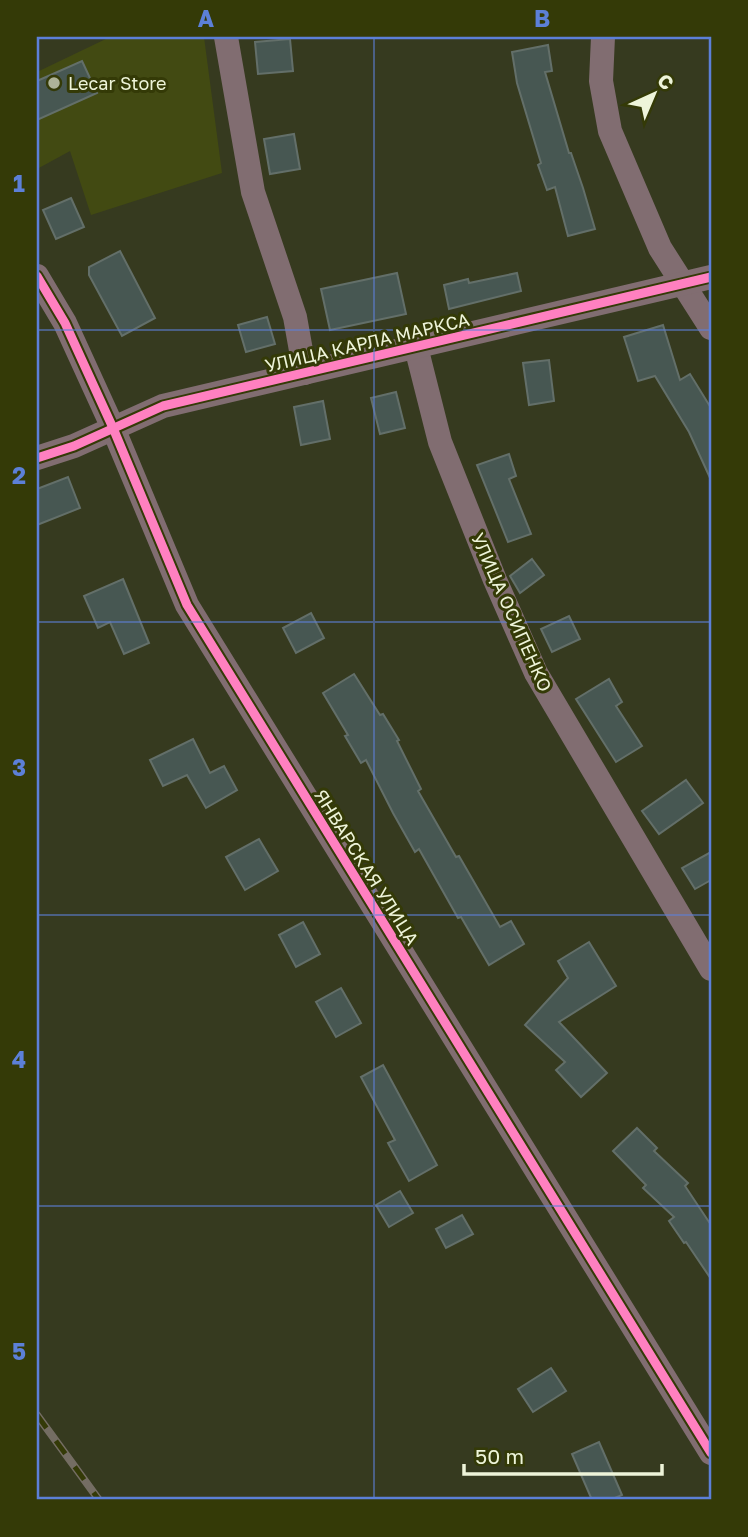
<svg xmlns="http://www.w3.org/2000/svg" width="748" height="1537" viewBox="0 0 748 1537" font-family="'Golos Text',sans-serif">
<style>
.built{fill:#424a12}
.building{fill:#475752;stroke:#636f69;stroke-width:2}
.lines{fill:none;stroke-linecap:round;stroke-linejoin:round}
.street{stroke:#816d71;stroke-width:24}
.rail-casing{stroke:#746d63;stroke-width:8}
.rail{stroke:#343a07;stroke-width:5;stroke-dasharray:16;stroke-linecap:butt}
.cycleway-casing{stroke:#343a07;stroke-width:13}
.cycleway{stroke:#ff80c0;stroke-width:9}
.grid{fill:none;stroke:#5c80d8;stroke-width:2;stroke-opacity:0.55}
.poi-dot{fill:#aeb398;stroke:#343a07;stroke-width:2.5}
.labels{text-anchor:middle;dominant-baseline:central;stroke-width:6;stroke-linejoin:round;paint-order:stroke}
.poi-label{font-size:18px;fill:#eef4d9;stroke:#343a07;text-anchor:start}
.street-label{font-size:18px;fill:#eef4d9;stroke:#343a07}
.neatline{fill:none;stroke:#5c80d8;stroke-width:2.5}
.grid-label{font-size:23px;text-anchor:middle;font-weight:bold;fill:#5c80d8}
</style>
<rect width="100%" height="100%" fill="#363a1f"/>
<path class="built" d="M 110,37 L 204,37 L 222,173 L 91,215 L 70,151 L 37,169 L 37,72 Z"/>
<g class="building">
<path d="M 290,39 L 293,71 L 258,74 L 255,42 Z"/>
<path d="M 548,45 L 552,71 L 545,72 L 569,153 L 571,153 L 583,188 L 595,229 L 568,236 L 555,187 L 547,190 L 538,165 L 541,163 L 517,83 L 512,52 Z"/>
<path d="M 82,61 L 97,93 L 37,120 L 37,81 Z"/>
<path d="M 294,134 L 300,169 L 270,174 L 264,139 Z"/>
<path d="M 71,198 L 84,227 L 56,239 L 43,210 Z"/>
<path d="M 120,251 L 155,318 L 122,336 L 89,275 L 89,267 Z"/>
<path d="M 397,273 L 406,314 L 330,330 L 321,289 Z"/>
<path d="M 517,273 L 521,291 L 449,309 L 444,285 L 468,279 L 469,283 Z"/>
<path d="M 267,317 L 275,344 L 246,352 L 238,325 Z"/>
<path d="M 663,325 L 680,380 L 690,374 L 711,408 L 711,480 L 689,432 L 655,376 L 638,381 L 624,337 Z"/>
<path d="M 549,360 L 554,401 L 529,405 L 523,363 Z"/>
<path d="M 396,392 L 405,428 L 380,434 L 371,398 Z"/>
<path d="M 323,401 L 330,439 L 301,445 L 294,407 Z"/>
<path d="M 509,454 L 516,476 L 509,479 L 531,534 L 508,542 L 477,465 Z"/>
<path d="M 68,477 L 80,508 L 37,525 L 37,489 Z"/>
<path d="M 532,559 L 544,575 L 520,593 L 510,576 Z"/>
<path d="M 123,579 L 149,643 L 124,654 L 110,622 L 98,628 L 84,596 Z"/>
<path d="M 311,613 L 324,638 L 296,653 L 283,628 Z"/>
<path d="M 569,616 L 580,639 L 552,652 L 541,629 Z"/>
<path d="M 354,674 L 380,715 L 383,714 L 399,740 L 397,741 L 421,789 L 418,791 L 456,857 L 459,856 L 500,927 L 511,921 L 524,944 L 489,965 L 461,917 L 458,918 L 419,849 L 415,852 L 393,813 L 366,760 L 361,763 L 345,736 L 348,735 L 323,693 Z"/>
<path d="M 609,679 L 622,702 L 616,706 L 642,746 L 616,762 L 576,699 Z"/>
<path d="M 193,739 L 210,773 L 224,766 L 237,790 L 206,808 L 187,775 L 163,786 L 150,760 Z"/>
<path d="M 686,780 L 703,803 L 659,834 L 642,811 Z"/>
<path d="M 259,839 L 278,871 L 245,890 L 226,857 Z"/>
<path d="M 711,852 L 711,880 L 695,889 L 682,868 Z"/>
<path d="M 303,922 L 320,954 L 296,967 L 279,935 Z"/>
<path d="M 589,942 L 616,986 L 559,1022 L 607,1073 L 581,1097 L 556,1070 L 565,1062 L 525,1025 L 568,978 L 558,961 Z"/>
<path d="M 341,988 L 361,1023 L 336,1037 L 316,1002 Z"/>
<path d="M 383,1065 L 437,1165 L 409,1181 L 388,1143 L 395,1140 L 361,1077 Z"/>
<path d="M 637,1128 L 657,1148 L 654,1151 L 688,1183 L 685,1186 L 711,1225 L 711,1279 L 686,1242 L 684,1243 L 669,1221 L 674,1217 L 643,1188 L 646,1185 L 613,1151 Z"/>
<path d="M 400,1191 L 413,1213 L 389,1227 L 376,1205 Z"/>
<path d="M 462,1215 L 473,1234 L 446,1248 L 436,1229 Z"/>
<path d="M 551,1368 L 566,1391 L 533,1412 L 518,1389 Z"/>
<path d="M 599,1442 L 622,1495 L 610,1500 L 592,1500 L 572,1454 Z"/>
</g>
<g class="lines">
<g class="street">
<path d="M 226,37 L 253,192 L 295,317 L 305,373"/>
<path d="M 603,37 L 601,81 L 610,131 L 660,248 L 711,328"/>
<path d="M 37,276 L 65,323 L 113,428 L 187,605 L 711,1453"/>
<path d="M 416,347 L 440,442 L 495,580 L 536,673 L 711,969"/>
<path d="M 37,458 L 74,446 L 163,406 L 711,277"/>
</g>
<defs>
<path id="rail" d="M 37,1415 L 99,1500"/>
</defs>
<use href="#rail" class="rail-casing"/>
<use href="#rail" class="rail"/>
<defs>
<g id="cycleway">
<path d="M 37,276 L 65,323 L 113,428 L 187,605 L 711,1453"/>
<path d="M 37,458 L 74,446 L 163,406 L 711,277"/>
</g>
</defs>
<use href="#cycleway" class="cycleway-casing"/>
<use href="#cycleway" class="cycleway"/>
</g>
<path class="grid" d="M 374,37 L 374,1500M 37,330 L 711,330M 37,622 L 711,622M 37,915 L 711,915M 37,1206 L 711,1206"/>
<circle class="poi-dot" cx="54" cy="83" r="7"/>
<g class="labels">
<g class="poi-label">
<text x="68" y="83">Lecar Store</text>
</g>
<g class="street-label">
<text transform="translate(367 342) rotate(-13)">УЛИЦА КАРЛА МАРКСА</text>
<text transform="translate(512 612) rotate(66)">УЛИЦА ОСИПЕНКО</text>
<text transform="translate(367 867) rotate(58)">ЯНВАРСКАЯ УЛИЦА</text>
</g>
</g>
<rect width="748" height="1537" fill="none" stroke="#343a07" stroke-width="77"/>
<g transform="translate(654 94) rotate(44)" stroke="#343a07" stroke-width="5" paint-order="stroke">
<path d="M0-5L12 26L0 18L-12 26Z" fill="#eef4d9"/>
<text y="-10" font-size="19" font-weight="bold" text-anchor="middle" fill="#eef4d9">С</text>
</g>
<path d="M464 1464v10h198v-10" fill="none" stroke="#eef4d9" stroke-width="3.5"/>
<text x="475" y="1464" font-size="21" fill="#eef4d9" stroke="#343a07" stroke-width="5" paint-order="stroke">50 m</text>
<rect x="38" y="38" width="672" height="1460" class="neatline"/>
<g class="grid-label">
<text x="206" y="27">A</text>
<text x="542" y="27">B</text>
<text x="19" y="192">1</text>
<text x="19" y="484">2</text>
<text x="19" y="776">3</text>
<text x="19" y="1068">4</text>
<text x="19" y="1360">5</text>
</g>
</svg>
